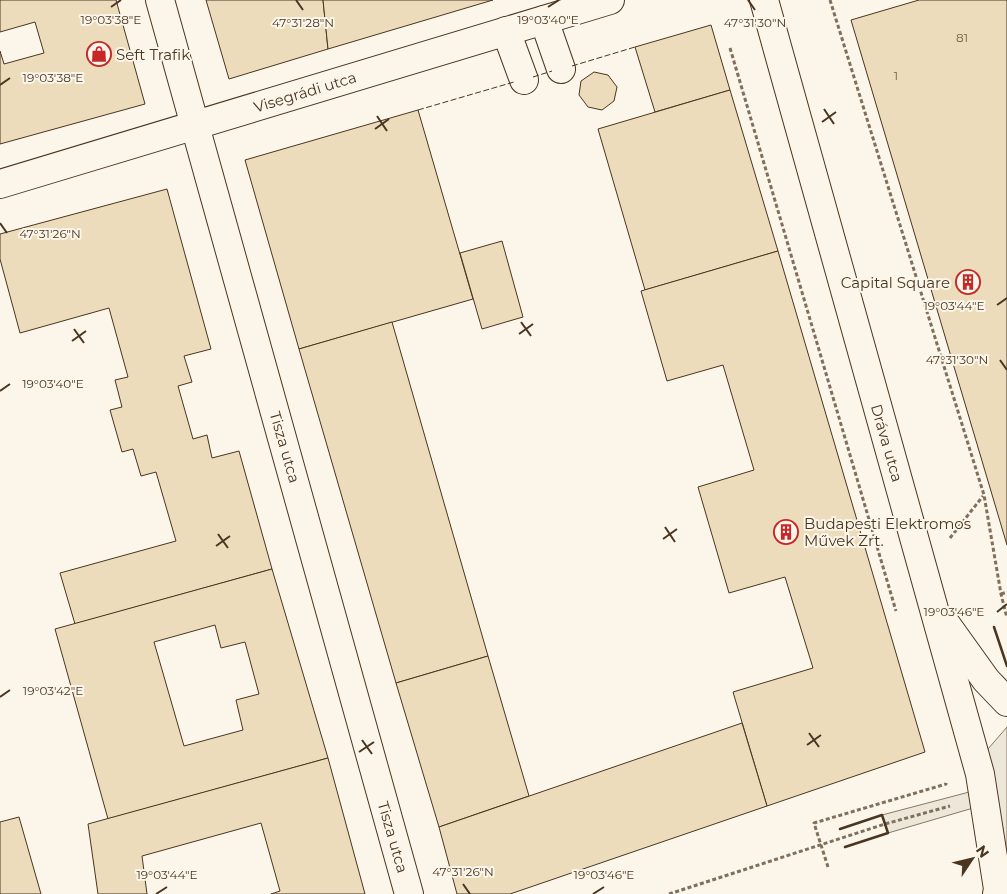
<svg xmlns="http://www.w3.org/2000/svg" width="1007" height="894" viewBox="0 0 1007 894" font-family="Montserrat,sans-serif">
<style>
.parking{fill:#ede7d9;stroke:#887966}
.building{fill:#ecdcbc;stroke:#4a3520;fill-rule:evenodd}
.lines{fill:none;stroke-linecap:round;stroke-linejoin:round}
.minor-casing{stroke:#4a3520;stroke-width:30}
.major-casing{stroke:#4a3520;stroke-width:30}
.path{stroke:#7f6f5c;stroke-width:3;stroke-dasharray:4 2.5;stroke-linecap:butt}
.minor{stroke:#fbf6e9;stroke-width:28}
.major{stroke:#fbf6e9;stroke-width:28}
.fence{stroke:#4a3520;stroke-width:1;stroke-dasharray:6 2.5;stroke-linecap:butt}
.wall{stroke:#4a3520;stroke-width:2.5}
.ticks{fill:none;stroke:#4a3520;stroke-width:2}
.labels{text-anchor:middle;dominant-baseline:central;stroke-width:4;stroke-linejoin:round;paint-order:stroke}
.number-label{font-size:12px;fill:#725f47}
.poi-label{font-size:15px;fill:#4a3520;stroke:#fbf6e9;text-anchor:start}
.street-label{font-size:15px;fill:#4a3520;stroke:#fbf6e9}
.ticks-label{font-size:12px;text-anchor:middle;fill:#4a3520;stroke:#fbf6e9;stroke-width:4;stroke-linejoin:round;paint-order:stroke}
</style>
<rect width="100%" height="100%" fill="#fbf6e9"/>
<path class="parking" d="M 1007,727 L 1007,894 L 980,806 L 888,833 L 882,815 L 973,791 L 968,772 Z"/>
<g class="building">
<path d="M 0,0 L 116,0 L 145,104 L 0,144 L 0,51 L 4,64 L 44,53 L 35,22 L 0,32 Z"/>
<path d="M 206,0 L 323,0 L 328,49 L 229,79 Z"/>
<path d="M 323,0 L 493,0 L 328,49 Z"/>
<path d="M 919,0 L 1007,0 L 1007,545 L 851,20 Z"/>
<path d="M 711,25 L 730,90 L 655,112 L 635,47 Z"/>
<path d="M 594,72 L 608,75 L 617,87 L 614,101 L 602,110 L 588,107 L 579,95 L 581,81 Z"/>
<path d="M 730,90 L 778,251 L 645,290 L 598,129 Z"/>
<path d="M 418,110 L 473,299 L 299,349 L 245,160 Z"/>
<path d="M 167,189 L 211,349 L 184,356 L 192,382 L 178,386 L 193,439 L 207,435 L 212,458 L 239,451 L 272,569 L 75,624 L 60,573 L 176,541 L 156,472 L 141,476 L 133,449 L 122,452 L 110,410 L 122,407 L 115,380 L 128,377 L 109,308 L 20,333 L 0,259 L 0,234 Z"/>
<path d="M 502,241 L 523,317 L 482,329 L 460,253 Z"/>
<path d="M 778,251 L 925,752 L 767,806 L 733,692 L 813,668 L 785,577 L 729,593 L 698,487 L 754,470 L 723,365 L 667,381 L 641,291 Z"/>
<path d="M 392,322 L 488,656 L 396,683 L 299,349 Z"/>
<path d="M 272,569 L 328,758 L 108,819 L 55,629 ZM 215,625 L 221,648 L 245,642 L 259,694 L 236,700 L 243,730 L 184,746 L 154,642 Z"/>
<path d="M 488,656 L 529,796 L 439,827 L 396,683 Z"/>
<path d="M 742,723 L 767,806 L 510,894 L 457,894 L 439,827 Z"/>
<path d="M 328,758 L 365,894 L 271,894 L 280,891 L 261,823 L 142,856 L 147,894 L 98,894 L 88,824 Z"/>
<path d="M 19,817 L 41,894 L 0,894 L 0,822 Z"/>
</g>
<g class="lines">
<defs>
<g id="minor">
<path d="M 160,0 L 409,894"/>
<path d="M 544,20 L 561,69"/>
<path d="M 506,31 L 524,80"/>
<path d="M 0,184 L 610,0"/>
</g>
<g id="major">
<path d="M 764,0 L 980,774 L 998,889 L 997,894"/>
<path d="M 943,620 L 986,680 L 1007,702"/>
</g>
</defs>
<use href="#minor" class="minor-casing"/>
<use href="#major" class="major-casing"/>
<g class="path">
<path d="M 830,0 L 984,495 L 1001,594 L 1007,618"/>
<path d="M 730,48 L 896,611"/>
<path d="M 950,538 L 983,496"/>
<path d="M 1001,594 L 1007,592"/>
<path d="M 828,867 L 814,823 L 946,784 L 946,783"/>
<path d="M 669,894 L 885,824 L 950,806"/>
</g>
<use href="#minor" class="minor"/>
<use href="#major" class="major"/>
<g class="fence">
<path d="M 572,66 L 635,47"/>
<path d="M 533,77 L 552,71"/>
<path d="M 418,110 L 514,82"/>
</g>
<g class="wall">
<path d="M 994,627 L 1007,666"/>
<path d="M 840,829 L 882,815 L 888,833 L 845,847"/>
</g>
</g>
<path class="ticks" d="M 296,0 L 303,10M 748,0 L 755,10M 111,7 L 121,0M 548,7 L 559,0M 0,85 L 10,78M 824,109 L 834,124M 377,116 L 387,131M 822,122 L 836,112M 375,129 L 389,119M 0,223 L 7,233M 997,305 L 1007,298M 521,322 L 531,336M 74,329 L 84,343M 519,334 L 533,324M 72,341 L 86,331M 1000,360 L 1007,370M 0,391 L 10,384M 665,527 L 675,542M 218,534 L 228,548M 663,539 L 677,529M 216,546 L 230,536M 997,612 L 1007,604M 0,697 L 10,690M 809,733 L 819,747M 362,740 L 372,754M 807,745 L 821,735M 359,752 L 374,742M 463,884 L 470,894M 156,894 L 167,887M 593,894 L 604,887"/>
<defs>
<symbol id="shop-ring" viewBox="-11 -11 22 22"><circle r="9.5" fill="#fbf6e9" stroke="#c62828" stroke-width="1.5"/><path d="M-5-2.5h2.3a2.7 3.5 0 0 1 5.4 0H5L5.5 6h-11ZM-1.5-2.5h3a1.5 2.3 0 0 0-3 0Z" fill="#c62828"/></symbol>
<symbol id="building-ring" viewBox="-11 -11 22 22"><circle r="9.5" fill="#fbf6e9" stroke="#c62828" stroke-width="1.5"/><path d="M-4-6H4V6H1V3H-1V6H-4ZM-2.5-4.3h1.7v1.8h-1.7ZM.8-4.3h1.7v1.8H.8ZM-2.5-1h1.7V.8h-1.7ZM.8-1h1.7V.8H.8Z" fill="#c62828"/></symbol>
</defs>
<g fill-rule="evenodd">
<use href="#shop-ring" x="85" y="40" width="28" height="28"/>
<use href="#building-ring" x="954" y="268" width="28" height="28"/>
<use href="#building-ring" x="772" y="518" width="28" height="28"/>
</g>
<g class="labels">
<g class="number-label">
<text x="962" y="37">81</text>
<text x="896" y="75">1</text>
</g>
<g class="poi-label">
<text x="116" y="54">Seft Trafik</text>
<text x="950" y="282" text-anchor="end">Capital Square</text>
<text x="804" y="523">Budapesti Elektromos<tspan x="804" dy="17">Művek Zrt.</tspan></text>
</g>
<g class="street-label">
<text transform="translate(305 92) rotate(-17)">Visegrádi utca</text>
<text transform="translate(887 443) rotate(74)">Dráva utca</text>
<text transform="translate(285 447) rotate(74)">Tisza utca</text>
<text transform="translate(393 837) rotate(74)">Tisza utca</text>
</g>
</g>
<g class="ticks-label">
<text x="111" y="24">19°03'38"E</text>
<text x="548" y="24">19°03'40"E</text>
<text x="303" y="27">47°31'28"N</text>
<text x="755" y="27">47°31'30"N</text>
<text x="53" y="82">19°03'38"E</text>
<text x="50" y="238">47°31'26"N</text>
<text x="954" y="310">19°03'44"E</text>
<text x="957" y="364">47°31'30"N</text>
<text x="53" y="388">19°03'40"E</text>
<text x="954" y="616">19°03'46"E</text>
<text x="53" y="695">19°03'42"E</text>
<text x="463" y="876">47°31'26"N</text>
<text x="167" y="879">19°03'44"E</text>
<text x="604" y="879">19°03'46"E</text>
</g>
<g transform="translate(972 859) rotate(55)" stroke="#fbf6e9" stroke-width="4" paint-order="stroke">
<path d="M0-4L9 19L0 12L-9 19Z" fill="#4a3520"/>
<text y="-8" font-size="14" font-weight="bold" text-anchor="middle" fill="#4a3520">N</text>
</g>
</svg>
